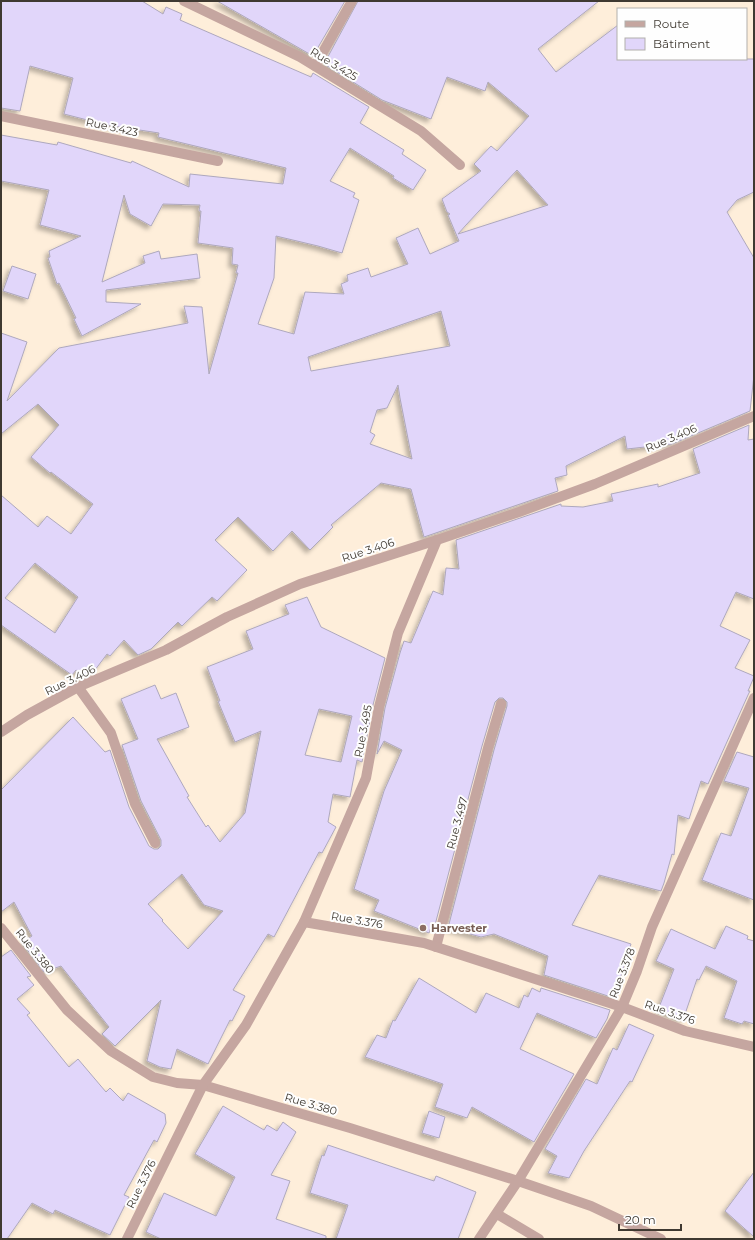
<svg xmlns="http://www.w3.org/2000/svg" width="755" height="1240" viewBox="0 0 755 1240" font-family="Montserrat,sans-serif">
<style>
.building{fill:#e1d6fa;stroke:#aea8bd;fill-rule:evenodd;filter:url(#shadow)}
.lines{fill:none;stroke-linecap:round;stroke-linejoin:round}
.street{stroke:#c5a6a0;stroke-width:10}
.education-dot{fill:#8d6e63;stroke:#fefefe;stroke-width:1.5}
.labels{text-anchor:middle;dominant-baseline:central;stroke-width:4;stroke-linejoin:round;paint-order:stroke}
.street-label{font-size:11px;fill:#3f3931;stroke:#fefefe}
.education-label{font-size:11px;font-weight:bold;fill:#785e54;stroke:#fefefe;text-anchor:start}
</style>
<defs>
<filter id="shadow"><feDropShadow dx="-3.5" dy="3.5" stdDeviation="2" flood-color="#0004"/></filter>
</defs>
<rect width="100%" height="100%" fill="#feeeda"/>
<g class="building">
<path d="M 1,1 L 142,1 L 163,14 L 166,7 L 182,14 L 180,20 L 311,77 L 313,73 L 369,107 L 360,123 L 404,150 L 402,154 L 426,170 L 413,190 L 393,178 L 394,176 L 350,148 L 330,181 L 355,193 L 353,197 L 359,200 L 342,253 L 318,246 L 276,236 L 274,278 L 258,324 L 294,334 L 305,292 L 344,294 L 341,284 L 348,281 L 347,275 L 368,268 L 371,277 L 408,264 L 396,238 L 418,228 L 430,254 L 459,241 L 448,215 L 450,214 L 447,212 L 442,199 L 481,171 L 474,164 L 491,146 L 497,151 L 529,116 L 488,82 L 485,91 L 447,77 L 431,119 L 382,100 L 324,64 L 358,1 L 599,1 L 538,49 L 556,72 L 618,25 L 618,59 L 754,59 L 754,192 L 737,200 L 727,212 L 754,258 L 754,375 L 750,411 L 672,444 L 627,449 L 625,436 L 566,466 L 567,475 L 555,478 L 558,491 L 424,537 L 411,489 L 381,483 L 331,525 L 333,527 L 310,550 L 292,531 L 273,551 L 238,517 L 215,540 L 247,570 L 217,601 L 212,597 L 182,626 L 178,622 L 151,649 L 138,655 L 124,640 L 110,656 L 107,654 L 92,674 L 85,677 L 76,670 L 72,675 L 1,625 L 1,495 L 38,527 L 47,516 L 71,534 L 93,504 L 51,472 L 50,473 L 31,457 L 59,425 L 38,404 L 1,434 L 1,333 L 27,342 L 7,401 L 59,348 L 188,323 L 184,306 L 202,307 L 209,374 L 238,273 L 236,273 L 238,265 L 232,264 L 233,248 L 198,243 L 201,211 L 199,211 L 200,205 L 163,204 L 151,226 L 130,214 L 124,195 L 102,282 L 145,263 L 143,256 L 159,251 L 161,259 L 197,254 L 200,278 L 106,290 L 106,302 L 141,304 L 82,336 L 74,319 L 76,318 L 59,283 L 57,284 L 48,258 L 50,257 L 49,251 L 81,236 L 40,225 L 49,190 L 1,181 L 1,135 L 57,145 L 58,142 L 131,163 L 132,161 L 189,187 L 190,174 L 283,184 L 286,168 L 158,137 L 159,133 L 107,125 L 64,114 L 73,78 L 30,66 L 20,111 L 1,108 ZM 517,170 L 548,205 L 458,234 L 466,225 ZM 441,311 L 450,346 L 311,371 L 308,357 ZM 398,385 L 400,398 L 412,459 L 370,444 L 375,435 L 370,432 L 377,410 L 387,408 ZM 35,563 L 78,597 L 55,633 L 5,598 Z"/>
<path d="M 217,1 L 345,1 L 313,56 Z"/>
<path d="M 12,266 L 36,274 L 28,299 L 3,291 Z"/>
<path d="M 749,425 L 748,440 L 754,439 L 754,599 L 736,592 L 720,626 L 750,640 L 735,668 L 754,676 L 754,677 L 748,691 L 750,691 L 748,695 L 708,784 L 701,781 L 689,819 L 678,815 L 674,855 L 672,854 L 664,883 L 661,891 L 599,875 L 572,925 L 631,944 L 614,998 L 544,975 L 548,956 L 494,934 L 481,937 L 448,928 L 494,750 L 507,706 L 507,702 L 503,698 L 499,698 L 495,702 L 482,746 L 435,925 L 432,924 L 429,933 L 374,911 L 379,900 L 354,889 L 384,791 L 402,750 L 384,741 L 377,754 L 385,708 L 400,653 L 404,641 L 411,643 L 433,591 L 443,595 L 446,568 L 459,569 L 456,540 L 561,504 L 561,506 L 583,507 L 613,501 L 611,494 L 658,484 L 658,487 L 700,473 L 693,449 Z"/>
<path d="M 307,597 L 321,627 L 385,658 L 373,705 L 362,762 L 357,760 L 350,797 L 333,794 L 328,822 L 336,827 L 322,853 L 319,852 L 274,937 L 268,934 L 233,990 L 245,996 L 232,1021 L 230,1020 L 208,1064 L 177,1049 L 171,1069 L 160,1067 L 147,1061 L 161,1000 L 115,1046 L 102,1034 L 109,1027 L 61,966 L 44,972 L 22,943 L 32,936 L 14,902 L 1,912 L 1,790 L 73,717 L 105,752 L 110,750 L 129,807 L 149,846 L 154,849 L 158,849 L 161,846 L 161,840 L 141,801 L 122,745 L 138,739 L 121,699 L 155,685 L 161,699 L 176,693 L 189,727 L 157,739 L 189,796 L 187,797 L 206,827 L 208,825 L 220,842 L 245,813 L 261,731 L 235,742 L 218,701 L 220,701 L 207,667 L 253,649 L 246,631 L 289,614 L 285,605 ZM 319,709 L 352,716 L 341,762 L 305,755 ZM 182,874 L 204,905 L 223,911 L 188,949 L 162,921 L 163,920 L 148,904 Z"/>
<path d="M 737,752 L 754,757 L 754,900 L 702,880 L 721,833 L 731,836 L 749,788 L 724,781 Z"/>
<path d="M 726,926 L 748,936 L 747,939 L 754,941 L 754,1024 L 744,1021 L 742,1024 L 724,1018 L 737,981 L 706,966 L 699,980 L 697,979 L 683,1020 L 658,1010 L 674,969 L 656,961 L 671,929 L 715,949 Z"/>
<path d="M 11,950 L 31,976 L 27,977 L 34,985 L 17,999 L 30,1013 L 27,1015 L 69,1067 L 78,1059 L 106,1092 L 110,1088 L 123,1101 L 128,1093 L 165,1114 L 166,1123 L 157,1142 L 154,1140 L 124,1195 L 129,1197 L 110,1235 L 55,1210 L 53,1214 L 32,1203 L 7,1239 L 1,1239 L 1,957 Z"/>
<path d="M 419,978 L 476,1013 L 486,993 L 519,1008 L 524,995 L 528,997 L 532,988 L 540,992 L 541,988 L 610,1010 L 607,1019 L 596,1038 L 537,1013 L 520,1049 L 574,1074 L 534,1142 L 472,1107 L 467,1118 L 435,1107 L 443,1084 L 365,1057 L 377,1035 L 386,1038 L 393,1020 L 395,1021 Z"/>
<path d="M 629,1024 L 654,1035 L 632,1082 L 630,1081 L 584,1151 L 569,1178 L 548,1173 L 557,1156 L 545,1149 L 586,1079 L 597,1084 L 613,1048 L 617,1050 Z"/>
<path d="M 223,1106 L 264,1130 L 267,1125 L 277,1131 L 283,1122 L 296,1132 L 271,1175 L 290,1181 L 276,1219 L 326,1236 L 326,1239 L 161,1239 L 146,1232 L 164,1193 L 216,1216 L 235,1177 L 195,1154 Z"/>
<path d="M 429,1111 L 445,1117 L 439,1138 L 422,1133 Z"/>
<path d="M 328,1145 L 434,1181 L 436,1176 L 476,1192 L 458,1239 L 336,1239 L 348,1205 L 310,1193 L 322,1155 L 324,1156 Z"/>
<path d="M 754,1172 L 754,1237 L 725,1211 Z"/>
</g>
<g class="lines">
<g class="street">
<path d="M 184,1 L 300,57 L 421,131 L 460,165"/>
<path d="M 315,66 L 352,1"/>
<path d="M 1,116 L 218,161"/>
<path d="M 78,687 L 111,733 L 135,804 L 155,843"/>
<path d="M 1,732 L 27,715 L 78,687 L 166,650 L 227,617 L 300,584 L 437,540 L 519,512 L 595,484 L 754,416"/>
<path d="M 304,922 L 366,778 L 379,707 L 398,633 L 437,540"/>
<path d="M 1,928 L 67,1010 L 111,1051 L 153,1077 L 177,1083 L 203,1085 L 350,1128 L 518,1181 L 591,1206 L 661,1239"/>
<path d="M 436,947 L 488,748 L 501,704"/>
<path d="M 497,1214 L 539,1239"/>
<path d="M 127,1239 L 203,1085 L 246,1025 L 304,922 L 424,943 L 622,1007 L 685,1031 L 754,1047"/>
<path d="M 479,1239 L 518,1181 L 622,1007 L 637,971 L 652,927 L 754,698"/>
</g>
</g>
<circle class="education-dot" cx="423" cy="928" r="4"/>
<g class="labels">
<g class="street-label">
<text transform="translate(334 64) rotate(31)">Rue 3.425</text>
<text transform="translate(112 127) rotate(12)">Rue 3.423</text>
<text transform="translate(671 438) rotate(-23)">Rue 3.406</text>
<text transform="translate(368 550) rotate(-18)">Rue 3.406</text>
<text transform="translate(70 680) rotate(-26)">Rue 3.406</text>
<text transform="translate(363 731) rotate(-79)">Rue 3.495</text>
<text transform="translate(457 823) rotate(-75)">Rue 3.497</text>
<text transform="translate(357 920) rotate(10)">Rue 3.376</text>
<text transform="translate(35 951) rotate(51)">Rue 3.380</text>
<text transform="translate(622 973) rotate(-69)">Rue 3.378</text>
<text transform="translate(670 1012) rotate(19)">Rue 3.376</text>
<text transform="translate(311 1104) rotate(16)">Rue 3.380</text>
<text transform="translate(141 1184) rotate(-64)">Rue 3.376</text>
</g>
<g class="education-label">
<text x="431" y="928">Harvester</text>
</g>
</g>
<rect width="755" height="1240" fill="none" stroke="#3f3931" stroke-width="4"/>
<rect x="617" y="8" width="130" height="52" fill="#fefefe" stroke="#b2afac"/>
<rect x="625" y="21" width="20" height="6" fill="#c5a6a0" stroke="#b2afac"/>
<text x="653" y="28" font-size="12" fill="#3f3931">Route</text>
<rect x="625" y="38" width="20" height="12" fill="#e1d6fa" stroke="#b2afac"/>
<text x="653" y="48" font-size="12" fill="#3f3931">Bâtiment</text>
<path d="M619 1224v6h62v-6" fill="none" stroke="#3f3931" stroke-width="2"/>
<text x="625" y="1224" font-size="12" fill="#3f3931" stroke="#fefefe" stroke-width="3" paint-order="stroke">20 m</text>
</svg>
